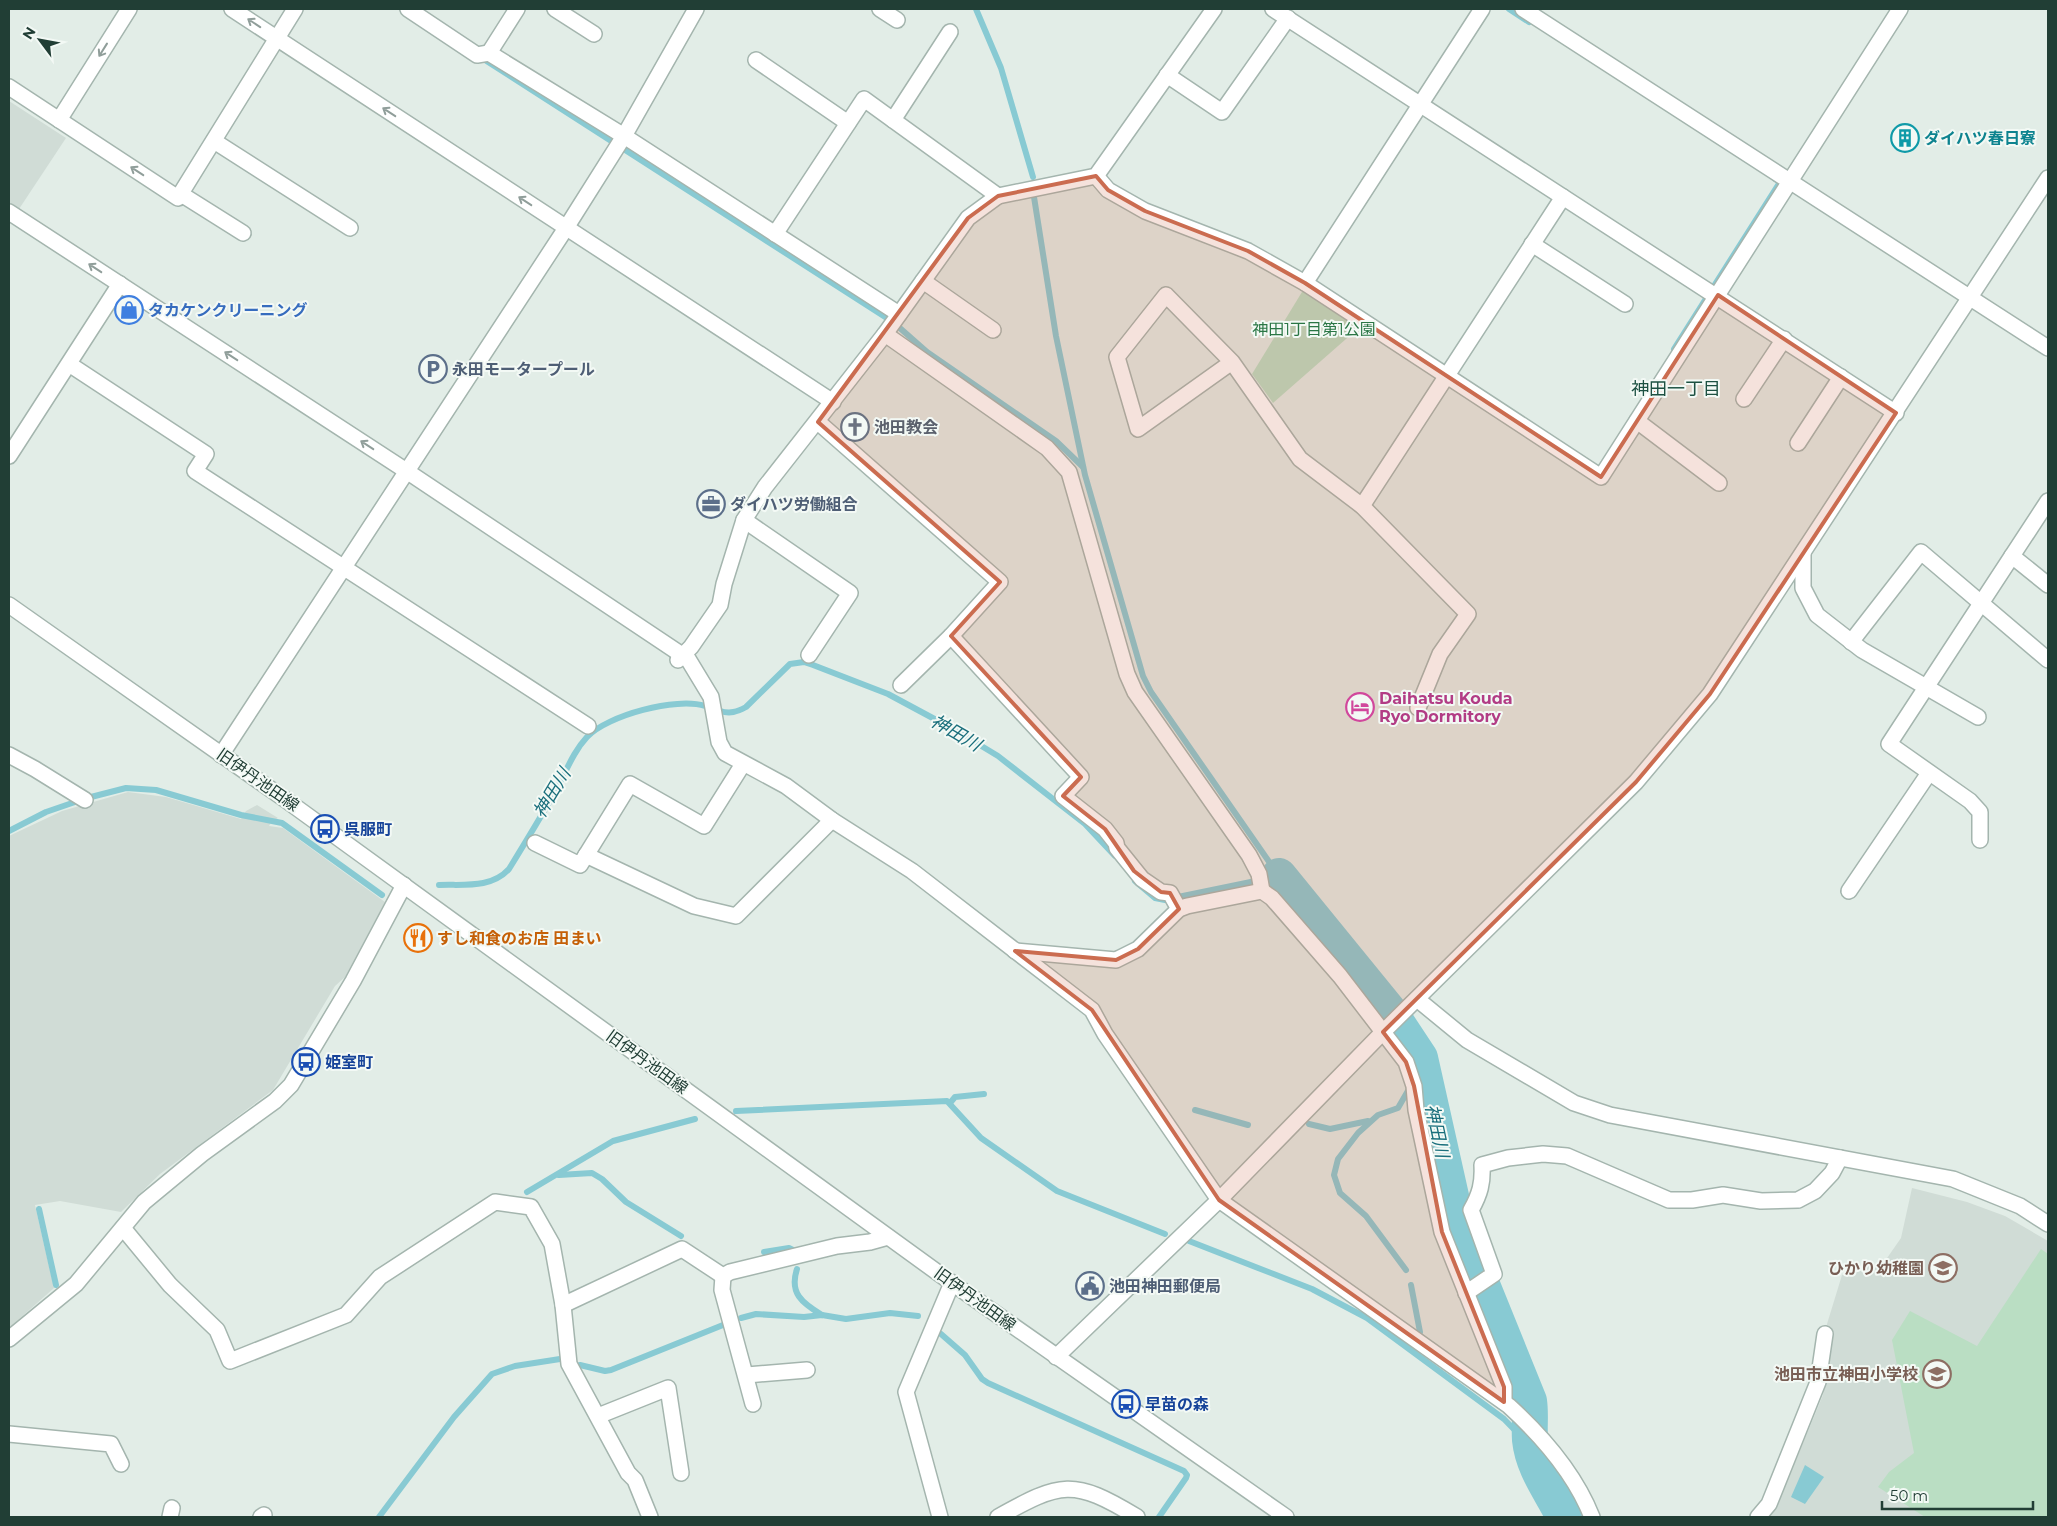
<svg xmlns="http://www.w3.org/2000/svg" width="2057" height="1526" viewBox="0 0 2057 1526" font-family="Montserrat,'Noto Sans JP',sans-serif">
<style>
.built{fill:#d0dcd6}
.green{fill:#badec3}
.water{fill:#88cad3}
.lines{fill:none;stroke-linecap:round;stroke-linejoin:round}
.stream{stroke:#88cad3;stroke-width:6}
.river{stroke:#88cad3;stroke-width:36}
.minor-casing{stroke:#a4b5ae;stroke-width:18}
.minor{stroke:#fff;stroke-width:15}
.oneway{stroke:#909e9a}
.marked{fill:#cb6c50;fill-opacity:0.2;stroke:#cb6c50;stroke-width:4;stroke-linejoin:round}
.labels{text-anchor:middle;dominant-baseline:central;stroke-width:4;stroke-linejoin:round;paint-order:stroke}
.culture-label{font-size:16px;font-weight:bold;fill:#0d838f;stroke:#f3f9f5;text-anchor:start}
.shop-label{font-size:16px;font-weight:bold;fill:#366cbe;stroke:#f3f9f5;text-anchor:start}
.park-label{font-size:16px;fill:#2a7645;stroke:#f3f9f5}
.service-label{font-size:16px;font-weight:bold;fill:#4e5e75;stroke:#f3f9f5;text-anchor:start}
.worship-label{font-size:16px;font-weight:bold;fill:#5b616d;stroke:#f3f9f5;text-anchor:start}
.hotel-label{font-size:16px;font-weight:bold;fill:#b23c85;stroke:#f3f9f5;text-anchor:start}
.street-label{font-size:16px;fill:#213e35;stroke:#f3f9f5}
.transit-label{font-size:16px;font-weight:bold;fill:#164399;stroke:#f3f9f5;text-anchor:start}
.food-label{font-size:16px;font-weight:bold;fill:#c56008;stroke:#f3f9f5;text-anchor:start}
.education-label{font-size:16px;font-weight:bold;fill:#785e54;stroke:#f3f9f5;text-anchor:end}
.neighbourhood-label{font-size:18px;fill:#1d5142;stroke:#f3f9f5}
.water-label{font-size:18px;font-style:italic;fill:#1a6f7c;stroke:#f3f9f5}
</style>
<rect width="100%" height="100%" fill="#e2ede7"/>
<g class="built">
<path d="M 9,101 L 66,138 L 19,209 L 9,202 Z"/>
<path d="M 128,792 L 166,797 L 241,819 L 246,811 L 257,805 L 278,818 L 272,821 L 269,826 L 283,828 L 385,902 L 345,977 L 335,986 L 273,1090 L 160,1174 L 121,1212 L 60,1201 L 35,1205 L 54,1288 L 9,1328 L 9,836 L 62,811 Z"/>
<path d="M 1912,1188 L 1967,1202 L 2005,1216 L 2048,1241 L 2048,1517 L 1769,1517 L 1779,1501 L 1823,1395 L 1829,1353 L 1827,1324 L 1842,1275 L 1885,1261 L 1901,1238 Z"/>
</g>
<g class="green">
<path d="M 1305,287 L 1362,325 L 1273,403 L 1252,374 Z"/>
<path d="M 2041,1249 L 2048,1254 L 2048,1517 L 1925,1517 L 1878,1487 L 1889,1472 L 1914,1453 L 1892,1340 L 1910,1311 L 1977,1346 Z"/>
</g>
<path class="water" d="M 1805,1465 L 1824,1477 L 1805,1504 L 1791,1497 Z"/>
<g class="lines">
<g class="stream">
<path d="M 976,9 L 1001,68 L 1033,177"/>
<path d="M 1509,9 L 1529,22"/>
<path d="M 484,56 L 485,60 L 893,322 L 927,352 L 1056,441 L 1083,467"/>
<path d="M 1034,197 L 1056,336 L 1085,475 L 1143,676 L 1151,692 L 1279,876 L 1178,897"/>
<path d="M 1674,349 L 1780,182 L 1775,179"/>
<path d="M 720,711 C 730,714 737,712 746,707 L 790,664 L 804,662 L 813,665 L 888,694 L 955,730 L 998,756 L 1085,824 L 1115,856"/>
<path d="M 91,797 L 126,788 L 156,790 L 241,815 L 282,823 L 382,895"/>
<path d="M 9,831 L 46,812 L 75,802"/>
<path d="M 1135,881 L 1155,898 L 1165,900"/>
<path d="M 439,885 C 463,884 491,889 509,869 C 525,843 541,817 556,790 C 566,772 573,752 587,737 C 608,715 676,697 705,706"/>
<path d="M 1416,1079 L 1423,1068"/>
<path d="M 950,1103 L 955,1097 L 984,1094"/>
<path d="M 1195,1110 L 1248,1125"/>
<path d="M 736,1111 L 947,1101 L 981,1138 L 1057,1191 L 1165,1234"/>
<path d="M 1309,1124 L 1330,1129 L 1368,1121"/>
<path d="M 559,1175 L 592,1173 L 602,1179 L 626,1202 L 681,1236"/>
<path d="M 527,1192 L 613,1141 L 695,1119"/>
<path d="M 39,1209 L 56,1285"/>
<path d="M 1189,1241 L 1312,1289 L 1367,1318 L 1504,1419 L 1532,1448"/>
<path d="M 764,1252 L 789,1248 L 793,1250"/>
<path d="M 797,1269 C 789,1293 802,1303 822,1315"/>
<path d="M 1406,1270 L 1366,1216 L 1340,1193 L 1334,1175 L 1338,1159 L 1358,1133 L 1378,1115 L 1398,1108 L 1409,1089"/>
<path d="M 1411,1285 L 1420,1332"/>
<path d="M 741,1318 L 756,1314 L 804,1317 L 822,1315 L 846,1319 L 890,1313 L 918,1316"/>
<path d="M 941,1334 L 965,1355 L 982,1379 L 988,1383 L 1184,1471 L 1187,1475 L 1186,1478 L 1159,1517"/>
<path d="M 580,1365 L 605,1371 L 611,1370 L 723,1325"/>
<path d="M 379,1517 L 454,1417 L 492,1374 L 515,1366 L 560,1359"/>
</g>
<path class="river" d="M 1279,876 L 1389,1011 L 1420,1058 L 1457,1223 L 1529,1401 C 1531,1414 1529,1426 1530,1440 C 1533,1469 1552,1492 1564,1517"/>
<defs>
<g id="minor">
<path d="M 232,9 L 833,402"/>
<path d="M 408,9 L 477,55 L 489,53 L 624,136 L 899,314"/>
<path d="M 555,9 L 594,34"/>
<path d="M 880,9 L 897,20"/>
<path d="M 1273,9 L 1896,413"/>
<path d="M 1523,9 L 2048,348"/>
<path d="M 489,53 L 517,9"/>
<path d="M 756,60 L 848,123"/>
<path d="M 1167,75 L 1222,112 L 1288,18"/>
<path d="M 9,87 L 178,198 L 295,9"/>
<path d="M 59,120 L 129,9"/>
<path d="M 893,120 L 950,32"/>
<path d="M 214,141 L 350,228"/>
<path d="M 1096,176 L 1108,190 L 1145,211 L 1248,251 L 1305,283 L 1601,477 L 1900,9"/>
<path d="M 181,194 L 243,233"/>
<path d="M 9,212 L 408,472 L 688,659 L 711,697 L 719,742 L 725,753 L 786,786 L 832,820 L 912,871 L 1092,1010 L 1105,1034 L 1219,1200 L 1509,1406 C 1543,1437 1575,1474 1592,1517"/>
<path d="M 775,234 L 864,99 L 998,196"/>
<path d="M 1532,244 L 1625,304"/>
<path d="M 923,281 L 993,330"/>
<path d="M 1305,283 L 1482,9"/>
<path d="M 885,334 L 1047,448 L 1069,472 L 1127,674 L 1135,692 L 1249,855 L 1259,874 L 1262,891"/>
<path d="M 1232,362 L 1138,429 L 1117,357 L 1166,295 L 1232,362 L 1300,459 L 1362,506 L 1468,614 L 1440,654 L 1418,708"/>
<path d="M 69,364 L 206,454 L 195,471 L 588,726"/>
<path d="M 1744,399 L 1784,339"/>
<path d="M 1637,421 L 1719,483"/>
<path d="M 818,422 L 1000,582 L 951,636 L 1081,777 L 1063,796 L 1105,829 L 1116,843 L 1117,848 L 1142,879 L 1161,892 L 1170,893 L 1179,909"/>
<path d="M 1798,443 L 1841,377"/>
<path d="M 9,456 L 120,284"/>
<path d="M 1362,506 L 1563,197"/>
<path d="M 744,520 L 850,593 L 809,655"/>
<path d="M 1803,553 L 1803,588 L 1817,615 L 1862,650 L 1978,717"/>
<path d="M 2012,556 L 2048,585"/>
<path d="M 9,605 L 286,800 L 952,1283 L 1286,1517"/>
<path d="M 1851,642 L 1921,552 L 2048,660"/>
<path d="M 678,660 L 691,647 L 720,605 L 724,584 L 744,520 L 765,487 L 885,334 L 968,218 L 998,196 L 1096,176 L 1214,9"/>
<path d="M 901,685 L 951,636"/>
<path d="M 9,755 L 35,769 L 85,800"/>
<path d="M 221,755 L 566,228 L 624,136 L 696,9"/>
<path d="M 1980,840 L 1980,812 L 1970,801 L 1889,744 L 2048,501"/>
<path d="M 535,843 L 580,865 L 630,784 L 704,826 L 743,764"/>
<path d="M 586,855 L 694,906 L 736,916 L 832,820"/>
<path d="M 1849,891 L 1929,773"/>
<path d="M 1015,951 L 1116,960 L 1138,949 L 1179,909 L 1187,906 L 1262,891 L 1272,898 L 1340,976 L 1406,1062 L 1414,1086 L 1416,1110 L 1442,1232 L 1504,1387 L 1504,1402"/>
<path d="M 1417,999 L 1467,1040 L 1574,1103 L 1610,1115 L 1953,1179 L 2020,1206 L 2048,1224"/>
<path d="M 123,1228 L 170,1285 L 217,1330 L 230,1361 L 346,1315 L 380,1277 L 495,1202 L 531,1207 L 552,1244 L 563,1305 L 569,1364 L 628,1473 L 635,1480 L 650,1517"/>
<path d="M 723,1276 L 722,1290 L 753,1404"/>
<path d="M 1466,1293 L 1494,1274 L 1471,1210 C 1480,1194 1483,1183 1482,1165 L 1508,1158 L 1543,1154 L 1567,1156 L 1669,1200 L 1692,1200 L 1723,1195 L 1761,1201 L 1798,1200 L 1815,1191 L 1832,1173 L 1840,1158"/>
<path d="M 563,1305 L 682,1249 L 723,1276 L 730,1272 L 837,1246 L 870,1242 L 888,1237"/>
<path d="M 9,1339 L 76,1284 L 144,1202 L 202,1154 L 275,1101 L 291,1085 L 353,981 L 404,885"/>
<path d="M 1056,1357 L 1219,1200 L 1383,1032 L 1636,782 L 1710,694 L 2048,178"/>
<path d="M 747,1375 L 807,1370"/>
<path d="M 598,1416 L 668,1388 L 681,1473"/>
<path d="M 9,1434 L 111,1444 L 121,1464"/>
<path d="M 170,1517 L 172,1508"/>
<path d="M 261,1517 L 264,1515"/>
<path d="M 940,1517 L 906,1392 L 952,1283"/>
<path d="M 998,1517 C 1061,1482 1073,1478 1137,1517"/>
<path d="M 1758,1517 L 1769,1504 L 1818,1382 L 1825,1334"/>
</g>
</defs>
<use href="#minor" class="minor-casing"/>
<use href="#minor" class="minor"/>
</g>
<defs><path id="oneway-shaft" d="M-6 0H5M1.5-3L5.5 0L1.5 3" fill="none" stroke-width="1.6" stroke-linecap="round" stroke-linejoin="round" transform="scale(1.25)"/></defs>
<g class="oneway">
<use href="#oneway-shaft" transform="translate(254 23) rotate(-146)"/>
<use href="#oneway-shaft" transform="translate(103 50) rotate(122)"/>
<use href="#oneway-shaft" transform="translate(389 112) rotate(-147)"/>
<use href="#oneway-shaft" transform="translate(137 171) rotate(-147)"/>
<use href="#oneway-shaft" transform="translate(525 201) rotate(-147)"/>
<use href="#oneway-shaft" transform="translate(95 268) rotate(-147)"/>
<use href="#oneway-shaft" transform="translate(231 356) rotate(-147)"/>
<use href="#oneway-shaft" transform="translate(367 445) rotate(-147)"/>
</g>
<path class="marked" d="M 1096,176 L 1108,190 L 1145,211 L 1248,251 L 1305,283 L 1601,477 L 1718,295 L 1896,413 L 1710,694 L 1636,782 L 1383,1032 L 1406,1062 L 1414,1086 L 1442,1232 L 1504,1387 L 1504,1402 L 1219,1200 L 1092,1010 L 1015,951 L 1116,960 L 1138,949 L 1179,909 L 1170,893 L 1161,892 L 1134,871 L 1105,829 L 1063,796 L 1081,777 L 951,636 L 1000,582 L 818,422 L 968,218 L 998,196 Z"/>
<defs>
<symbol id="building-ring" viewBox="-11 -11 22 22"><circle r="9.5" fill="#f3f9f5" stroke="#0f9aa8" stroke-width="1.5"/><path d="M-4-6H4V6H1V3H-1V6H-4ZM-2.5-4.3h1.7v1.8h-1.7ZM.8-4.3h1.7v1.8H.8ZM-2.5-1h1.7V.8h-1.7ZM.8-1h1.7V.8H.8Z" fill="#0f9aa8"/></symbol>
<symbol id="shop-ring" viewBox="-11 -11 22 22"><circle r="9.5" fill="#f3f9f5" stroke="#3f7fe0" stroke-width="1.5"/><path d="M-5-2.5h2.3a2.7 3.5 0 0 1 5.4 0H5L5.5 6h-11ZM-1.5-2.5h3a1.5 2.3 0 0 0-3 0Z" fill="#3f7fe0"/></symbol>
<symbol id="parking-ring" viewBox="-11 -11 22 22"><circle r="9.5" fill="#f3f9f5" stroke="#5c6f8a" stroke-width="1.5"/><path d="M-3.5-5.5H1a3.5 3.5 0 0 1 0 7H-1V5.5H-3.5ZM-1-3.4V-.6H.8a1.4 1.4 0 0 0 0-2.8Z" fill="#5c6f8a"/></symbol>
<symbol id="church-ring" viewBox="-11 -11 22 22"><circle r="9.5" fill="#f3f9f5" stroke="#6b7280" stroke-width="1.5"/><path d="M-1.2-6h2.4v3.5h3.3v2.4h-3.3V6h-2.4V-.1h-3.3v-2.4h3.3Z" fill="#6b7280"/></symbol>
<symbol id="office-ring" viewBox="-11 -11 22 22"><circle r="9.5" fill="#f3f9f5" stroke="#5c6f8a" stroke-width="1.5"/><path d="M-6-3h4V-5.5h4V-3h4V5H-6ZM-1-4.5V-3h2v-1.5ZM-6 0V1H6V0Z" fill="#5c6f8a"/></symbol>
<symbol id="hotel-ring" viewBox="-11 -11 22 22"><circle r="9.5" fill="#f3f9f5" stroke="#d1479c" stroke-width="1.5"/><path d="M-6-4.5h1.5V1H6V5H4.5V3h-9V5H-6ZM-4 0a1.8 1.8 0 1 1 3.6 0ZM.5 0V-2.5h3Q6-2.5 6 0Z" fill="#d1479c"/></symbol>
<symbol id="bus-ring" viewBox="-11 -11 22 22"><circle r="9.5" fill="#f3f9f5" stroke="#1a4fb4" stroke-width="1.5"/><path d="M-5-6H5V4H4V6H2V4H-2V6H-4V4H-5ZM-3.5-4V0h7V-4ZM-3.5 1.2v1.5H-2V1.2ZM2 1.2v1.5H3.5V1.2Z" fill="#1a4fb4"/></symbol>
<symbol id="restaurant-ring" viewBox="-11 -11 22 22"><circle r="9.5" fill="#f3f9f5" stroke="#e8710a" stroke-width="1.5"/><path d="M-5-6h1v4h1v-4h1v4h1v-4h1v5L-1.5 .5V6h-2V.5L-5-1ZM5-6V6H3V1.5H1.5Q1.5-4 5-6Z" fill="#e8710a"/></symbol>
<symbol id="school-ring" viewBox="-11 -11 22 22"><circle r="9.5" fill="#f3f9f5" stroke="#8d6e63" stroke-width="1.5"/><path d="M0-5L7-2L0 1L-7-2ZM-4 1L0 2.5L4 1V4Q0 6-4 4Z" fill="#8d6e63"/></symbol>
<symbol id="civic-ring" viewBox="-11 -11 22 22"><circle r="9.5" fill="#f3f9f5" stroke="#5c6f8a" stroke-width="1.5"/><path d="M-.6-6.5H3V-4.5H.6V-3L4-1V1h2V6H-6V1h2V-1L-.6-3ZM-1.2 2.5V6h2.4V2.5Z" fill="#5c6f8a"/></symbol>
</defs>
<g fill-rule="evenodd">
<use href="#building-ring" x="1889" y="122" width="32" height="32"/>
<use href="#shop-ring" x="113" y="294" width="32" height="32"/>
<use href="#parking-ring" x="417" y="353" width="32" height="32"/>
<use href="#church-ring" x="839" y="411" width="32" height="32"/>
<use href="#office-ring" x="695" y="488" width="32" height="32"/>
<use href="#hotel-ring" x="1344" y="691" width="32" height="32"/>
<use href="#bus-ring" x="309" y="813" width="32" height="32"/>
<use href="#restaurant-ring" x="402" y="922" width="32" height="32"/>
<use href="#bus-ring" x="290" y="1046" width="32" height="32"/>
<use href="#school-ring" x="1927" y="1252" width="32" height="32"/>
<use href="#civic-ring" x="1074" y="1270" width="32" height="32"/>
<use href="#school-ring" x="1921" y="1358" width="32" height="32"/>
<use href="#bus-ring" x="1110" y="1388" width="32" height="32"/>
</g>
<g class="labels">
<g class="culture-label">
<text x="1924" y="138">ダイハツ春日寮</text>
</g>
<g class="shop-label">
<text x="148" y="310">タカケンクリーニング</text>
</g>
<g class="park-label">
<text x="1314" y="329">神田1丁目第1公園</text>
</g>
<g class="service-label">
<text x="452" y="369">永田モータープール</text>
<text x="730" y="504">ダイハツ労働組合</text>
<text x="1109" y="1286">池田神田郵便局</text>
</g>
<g class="worship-label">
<text x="874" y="427">池田教会</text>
</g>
<g class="hotel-label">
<text x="1379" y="698">Daihatsu Kouda<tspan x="1379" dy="18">Ryo Dormitory</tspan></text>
</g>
<g class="street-label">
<text transform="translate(258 780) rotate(35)">旧伊丹池田線</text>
<text transform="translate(647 1062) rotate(36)">旧伊丹池田線</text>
<text transform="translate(975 1299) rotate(36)">旧伊丹池田線</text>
</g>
<g class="transit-label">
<text x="344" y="829">呉服町</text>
<text x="325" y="1062">姫室町</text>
<text x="1145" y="1404">早苗の森</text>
</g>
<g class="food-label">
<text x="437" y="938">すし和食のお店 田まい</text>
</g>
<g class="education-label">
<text x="1924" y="1268">ひかり幼稚園</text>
<text x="1918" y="1374">池田市立神田小学校</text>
</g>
<g class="neighbourhood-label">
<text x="1676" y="389">神田一丁目</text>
</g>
<g class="water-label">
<text transform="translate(956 733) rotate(30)">神田川</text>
<text transform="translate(552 793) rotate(-59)">神田川</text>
<text transform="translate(1437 1131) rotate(78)">神田川</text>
</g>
</g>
<rect width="2057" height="1526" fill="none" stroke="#213e35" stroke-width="20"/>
<g transform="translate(40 40) rotate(302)" stroke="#f3f9f5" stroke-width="4" paint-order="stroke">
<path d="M0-4L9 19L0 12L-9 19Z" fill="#213e35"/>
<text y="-8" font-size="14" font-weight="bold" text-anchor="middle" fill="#213e35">N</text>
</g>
<path d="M1882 1501v8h151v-8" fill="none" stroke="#213e35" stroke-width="2.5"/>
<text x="1890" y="1501" font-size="15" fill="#213e35" stroke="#f3f9f5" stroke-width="4" paint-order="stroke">50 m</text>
</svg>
